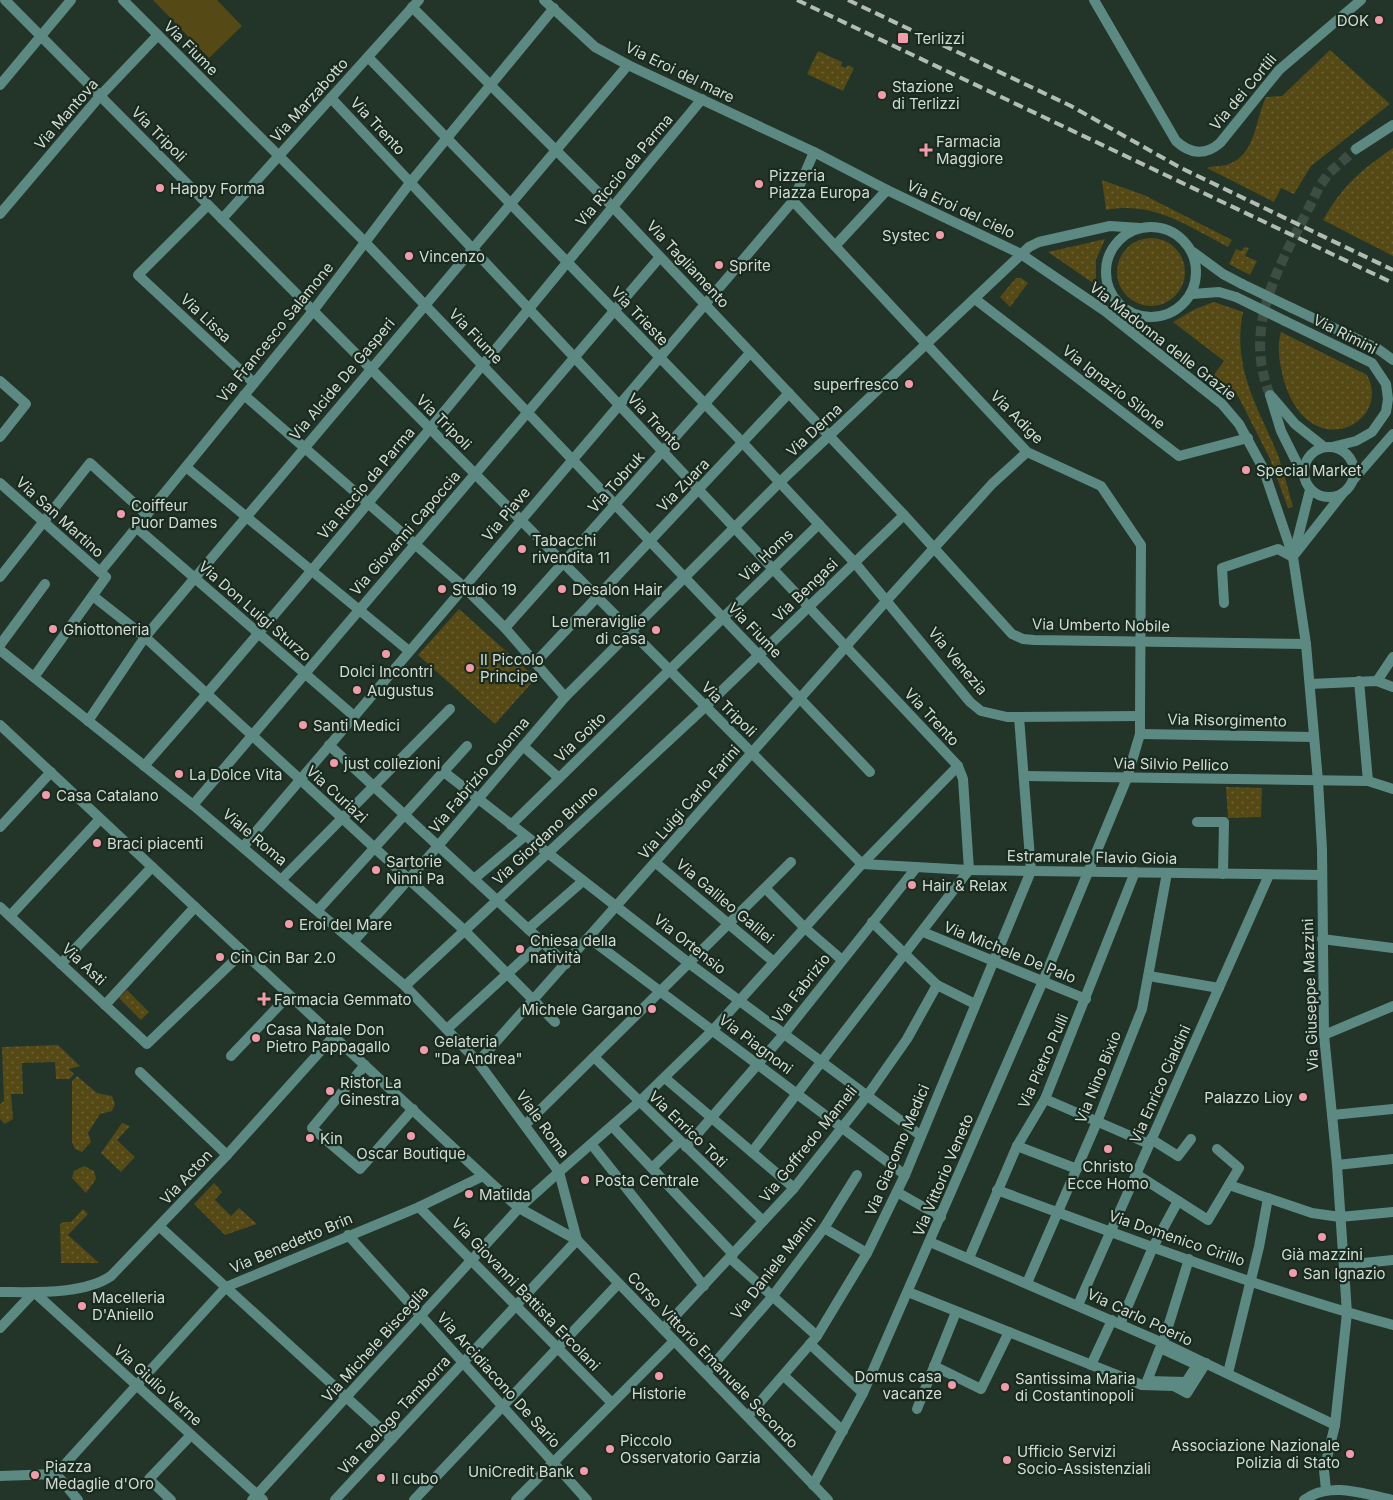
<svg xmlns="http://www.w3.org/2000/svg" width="1393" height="1500" viewBox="0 0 1393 1500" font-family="Inter,sans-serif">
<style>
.green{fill:url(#green-dots)}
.pitch{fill:#554915}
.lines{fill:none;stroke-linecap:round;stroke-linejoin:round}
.minor-tunnel{stroke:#3d4d43;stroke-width:10;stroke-dasharray:10 5;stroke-linecap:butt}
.pedestrian{stroke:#5c8982;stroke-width:10}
.minor{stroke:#5c8982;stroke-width:10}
.tertiary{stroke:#5c8982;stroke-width:10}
.rail{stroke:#b1bcb4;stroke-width:4;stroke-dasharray:10 5;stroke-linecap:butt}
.minor-bridge{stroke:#5c8982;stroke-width:10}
.poi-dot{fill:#f39aab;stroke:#192a1f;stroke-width:2}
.labels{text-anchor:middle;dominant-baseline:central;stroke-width:4.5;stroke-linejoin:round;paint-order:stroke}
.poi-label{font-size:15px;fill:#d2dcd5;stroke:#192a1f;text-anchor:start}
.street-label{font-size:15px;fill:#d2dcd5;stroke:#192a1f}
</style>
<defs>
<pattern id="green-dots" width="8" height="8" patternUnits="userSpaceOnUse" patternTransform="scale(1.25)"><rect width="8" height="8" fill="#554915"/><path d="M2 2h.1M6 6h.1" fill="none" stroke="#6d6336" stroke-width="1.8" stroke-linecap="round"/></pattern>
</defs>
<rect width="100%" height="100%" fill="#233429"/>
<g class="green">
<path d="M 1330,50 L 1390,104 L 1311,166 L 1294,194 L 1281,188 L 1274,202 L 1207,168 C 1213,165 1222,167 1229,164 C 1256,154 1255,120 1266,97 L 1282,96 Z"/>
<path d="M 818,51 L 842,62 L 841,66 L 846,68 L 848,65 L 854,68 L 843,91 L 807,74 Z"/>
<path d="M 1393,148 L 1393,256 L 1323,220 C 1342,186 1361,170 1393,148 Z"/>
<path d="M 1102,180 L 1144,195 L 1232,240 L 1228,247 C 1187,226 1154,201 1106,210 Z"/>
<circle cx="1151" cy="272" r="34"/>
<path d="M 1105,239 L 1096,260 L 1096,285 L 1048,252 Z"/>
<path d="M 1244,247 L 1249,248 L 1245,256 L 1257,261 L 1250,275 L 1229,264 L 1236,249 L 1242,251 Z"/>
<path d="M 1016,278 L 1021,278 L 1028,283 L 1010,307 L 1000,297 Z"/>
<path d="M 1214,302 L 1243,312 C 1232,368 1257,405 1278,455 C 1284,472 1288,490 1293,507 L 1288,508 L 1270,459 L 1238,396 L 1213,376 L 1224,361 L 1173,322 L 1195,309 Z"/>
<path d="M 1281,332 L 1367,375 C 1393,422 1310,467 1284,381 C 1280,365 1276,348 1281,332 Z"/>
<path d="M 459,609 L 536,678 L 495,724 L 418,655 Z"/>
<path d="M 1226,787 L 1262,788 L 1261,817 L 1228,818 Z"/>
<path d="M 127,990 L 149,1012 L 141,1020 L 119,998 Z"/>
<path d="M 58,1045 L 80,1066 L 69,1069 L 74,1074 L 70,1079 L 56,1079 L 55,1062 L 22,1063 L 23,1094 L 11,1094 L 13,1119 L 5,1124 L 0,1119 L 0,1104 L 4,1101 L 2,1047 Z"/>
<path d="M 77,1076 L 97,1093 L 112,1096 L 115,1104 L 112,1111 L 100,1114 L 88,1133 L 91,1142 L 82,1152 L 75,1149 L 72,1142 L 72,1081 Z"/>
<path d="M 122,1123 L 130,1126 L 117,1140 L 135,1157 L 121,1172 L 101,1153 Z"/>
<path d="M 84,1166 L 94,1171 L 96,1179 L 86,1193 L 72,1178 L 74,1171 Z"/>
<path d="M 214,1183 L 222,1192 L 215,1200 L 231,1216 L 239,1208 L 257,1224 L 225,1235 L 194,1204 Z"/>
<path d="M 83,1209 L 88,1214 L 68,1235 L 99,1263 L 61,1263 L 60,1224 L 64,1222 L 71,1222 Z"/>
</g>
<path class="pitch" d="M 153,0 L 217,0 L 242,26 L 209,58 Z"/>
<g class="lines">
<path class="minor-tunnel" d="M 1270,395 C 1239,319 1288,254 1319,187 L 1329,173 L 1356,149"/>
<g class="pedestrian">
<path d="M 447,1029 L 542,942"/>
<path d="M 1151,1139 L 1178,1156 L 1191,1139"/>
<path d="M 592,1145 L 704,1286"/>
<path d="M 471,1260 L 612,1403"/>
<path d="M 1160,1348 L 1197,1365 L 1186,1382 L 1147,1381 Z"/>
<path d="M 1228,1373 L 1259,1247 L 1268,1198"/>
</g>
<g class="minor">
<path d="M 5,0 L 862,864"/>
<path d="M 123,0 L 365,242 L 870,772"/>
<path d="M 544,0 L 595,47 L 628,65 L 814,152 L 887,190 L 1021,254 L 1105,311 L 1222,404 L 1239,424 L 1263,468 L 1293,556"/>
<path d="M 1094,0 L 1176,141 C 1190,154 1205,156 1220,143 L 1279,70 L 1361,0"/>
<path d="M 412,7 L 613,207 L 904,515 L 1012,634 L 1023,639 L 1034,640 L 1306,644"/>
<path d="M 368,57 L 743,443 L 855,563 L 970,702 L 981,711 L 1007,717 L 1140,716"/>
<path d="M 0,85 L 71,0"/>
<path d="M 331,98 L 958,766 L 963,779 L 969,870 L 752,1152"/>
<path d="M 1356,149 L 1393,125"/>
<path d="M 814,152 L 793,201 L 835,246 L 887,190"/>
<path d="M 208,205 L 138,275 L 254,383"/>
<path d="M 0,214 L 100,96 L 158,35"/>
<path d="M 222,219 L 419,0"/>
<circle cx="1151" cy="272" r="45"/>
<path d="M 1193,252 L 1223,274 L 1242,284"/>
<path d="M 1192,294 L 1219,292 L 1236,297"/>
<path d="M 975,299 L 1179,456 L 1248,438"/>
<path d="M 1292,308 L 1378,349 L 1393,360"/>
<path d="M 1285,321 L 1372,363 L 1386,384 L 1388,399 L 1386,412 L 1372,432 L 1356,441 L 1332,447"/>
<path d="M 0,381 L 26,404 L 0,437"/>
<path d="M 244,395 L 464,587 L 505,628 L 565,697"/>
<path d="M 1270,395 L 1281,431 L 1304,477"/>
<path d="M 1272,397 L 1295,424 L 1324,447"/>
<circle cx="1329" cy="472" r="25"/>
<path d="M 186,467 L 409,651"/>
<path d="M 1353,480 L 1393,434"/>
<path d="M 0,483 L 100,572"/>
<path d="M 1310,490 L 1293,557 L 1306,644 L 1318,781 L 1322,849 L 1324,1035 L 1337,1165 L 1347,1313 L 1335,1425 L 1324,1470 L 1326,1490"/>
<path d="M 137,528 L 354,716"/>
<path d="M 1295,554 L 1343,493"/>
<path d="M 0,577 L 90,463 L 147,515"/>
<path d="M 93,596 L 145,637 L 464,930 L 555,1022"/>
<path d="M 1224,603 L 1222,568 L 1278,549 L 1293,557"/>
<path d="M 505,628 L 750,353"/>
<path d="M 0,645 L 45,584"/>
<path d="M 535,663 L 789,393"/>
<path d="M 34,677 L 106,577 L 100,572 L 313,311 L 410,183 L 554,8"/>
<path d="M 1359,681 L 1368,781"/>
<path d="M 1377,681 L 1393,657"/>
<path d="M 1310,684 L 1377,681 L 1393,687"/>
<path d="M 88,721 L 145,637 L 628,65"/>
<path d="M 1140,734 L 1313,737"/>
<path d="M 329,745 L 566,964"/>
<path d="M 523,746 L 559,778"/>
<path d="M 144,766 C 335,548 517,322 702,99"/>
<path d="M 444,772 L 690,964 L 920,1135"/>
<path d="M 1024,776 L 1368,781 L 1393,789"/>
<path d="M 193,805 L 660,257"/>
<path d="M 1197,822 L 1224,822 L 1223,874"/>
<path d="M 511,825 L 819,524"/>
<path d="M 0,827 L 51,772"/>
<path d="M 243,847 L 793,201"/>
<path d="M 656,863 L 774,962"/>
<path d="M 862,864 L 969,870 L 1322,875"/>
<path d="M 282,879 L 450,709"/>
<path d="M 474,879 L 525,836"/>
<path d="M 766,889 L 805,928 L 842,960"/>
<path d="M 0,907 L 147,1044 L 243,952"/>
<path d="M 318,910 L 467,746"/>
<path d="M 10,916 L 100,819"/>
<path d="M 872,922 L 937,985 L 975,1004"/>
<path d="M 528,929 L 583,881"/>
<path d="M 923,932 L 1086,999"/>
<path d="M 589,938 L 905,1175"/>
<path d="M 1322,939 L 1393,948"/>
<path d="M 354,941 L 438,846 L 565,697 L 780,482 L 1029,247 L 1039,242 L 1110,226 L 1140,228"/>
<path d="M 61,964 L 152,867"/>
<path d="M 1149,976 L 1219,988"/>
<path d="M 405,986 L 706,706 L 904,515"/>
<path d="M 105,1005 L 195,907"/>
<path d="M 1324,1035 L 1393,1006"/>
<path d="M 231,1056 L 289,995"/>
<path d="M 594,1057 L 763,1221"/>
<path d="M 478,1062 L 888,599 L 992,484 L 1027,452"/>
<path d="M 365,1065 L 312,1128 L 360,1169 L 413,1109"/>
<path d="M 140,1072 L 227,1155"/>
<path d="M 665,1078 L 794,1188"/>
<path d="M 1045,1099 L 1149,1144"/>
<path d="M 1332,1115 L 1393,1109"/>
<path d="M 525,1125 L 791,862"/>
<path d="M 613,1127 L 733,1254"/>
<path d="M 1017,1146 L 1077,1169"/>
<path d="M 686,1147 L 784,1034 L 916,868"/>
<path d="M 1337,1165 L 1393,1159"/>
<path d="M 652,1168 L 680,1141"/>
<path d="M 559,1172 L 639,1102 L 713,1030 L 862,864 L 958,766"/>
<path d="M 1136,1174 L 1208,1220 L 1239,1168 L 1217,1149"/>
<path d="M 1229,1185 L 1312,1213 L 1340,1217 L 1393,1212"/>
<path d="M 997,1190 C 1128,1238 1259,1289 1393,1325"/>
<path d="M 897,1192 L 941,1217"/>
<path d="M 419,1207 L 471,1260"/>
<path d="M 160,1227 L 392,1439"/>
<path d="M 824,1228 L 867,1253"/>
<path d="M 348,1235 L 587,1500"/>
<path d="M 930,1242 L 1163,1343 L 1335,1425"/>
<path d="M 730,1258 L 817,1336"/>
<path d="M 969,1258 L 1017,1146 L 1045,1099 L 1135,872"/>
<path d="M 1344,1265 L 1393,1260"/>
<path d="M 1027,1283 L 1097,1122 L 1142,1009 L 1167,873"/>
<path d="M 0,1292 C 33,1292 83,1295 111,1276 L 227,1155 L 334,1036"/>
<path d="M 34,1292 L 263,1500"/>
<path d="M 908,1292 L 1142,1385 L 1174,1386 L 1187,1393 L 1206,1363"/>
<path d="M 1078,1305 L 1269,875"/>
<path d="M 1120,1324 L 1153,1247 L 1178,1201"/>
<path d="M 0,1328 L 34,1292"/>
<path d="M 663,1329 L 794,1188 L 867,1096 L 907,1039 L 937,985"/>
<path d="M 1163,1343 L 1189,1259"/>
<path d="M 810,1344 L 863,1393"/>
<path d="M 1091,1365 L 1112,1320"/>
<path d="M 934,1366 L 981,1389 L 1009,1332"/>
<path d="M 706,1373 L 772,1297 L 824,1228 L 857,1175"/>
<path d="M 784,1376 L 843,1431"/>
<path d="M 917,1409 L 956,1312"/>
<path d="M 748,1416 L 817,1336 L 867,1253 L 905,1175 L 1031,871 L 1019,717"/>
<path d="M 0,1476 L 56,1474"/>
<path d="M 813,1485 L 863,1393 L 1043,981 L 1127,778 L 1140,734 L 1140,716 L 1141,545 L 1101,486 L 1027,452 L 835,246"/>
<path d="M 78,1500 L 56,1474 L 226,1287 L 419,1207 L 483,1176"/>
<path d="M 171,1500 L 149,1479 L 191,1435"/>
<path d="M 252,1500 L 519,1208"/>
<path d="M 335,1500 L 577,1240"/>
<path d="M 414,1500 L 618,1284"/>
<path d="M 516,1500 L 674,1341"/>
</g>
<g class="tertiary">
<path d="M 0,650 L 193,805 L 405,986 L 478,1062 L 559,1172 L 577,1240"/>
<path d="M 0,725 L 491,1183 L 519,1208 L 577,1240 L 828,1500"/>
<path d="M 519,1208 L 559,1172"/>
<path d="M 1304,1500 C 1330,1481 1364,1494 1393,1500"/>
</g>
<g class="rail">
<path d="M 797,0 L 1393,283"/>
<path d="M 848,0 L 1071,106 L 1181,168 L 1393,270"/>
</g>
<g class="minor-bridge">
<path d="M 1242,284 L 1292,308"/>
<path d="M 1236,297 L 1285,321"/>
</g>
</g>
<g class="poi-dot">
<circle cx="1379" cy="20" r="5"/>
<rect x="897" y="32" width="12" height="12" rx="2.5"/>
<circle cx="882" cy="95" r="5"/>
<path d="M923.5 142.5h5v5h5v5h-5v5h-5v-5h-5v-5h5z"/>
<circle cx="759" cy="184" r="5"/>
<circle cx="160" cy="188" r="5"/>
<circle cx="940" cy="235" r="5"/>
<circle cx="409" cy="256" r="5"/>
<circle cx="719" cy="265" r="5"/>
<circle cx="909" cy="384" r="5"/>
<circle cx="1246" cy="470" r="5"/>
<circle cx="121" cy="514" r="5"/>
<circle cx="522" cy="549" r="5"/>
<circle cx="442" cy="589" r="5"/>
<circle cx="562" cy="589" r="5"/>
<circle cx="53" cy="629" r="5"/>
<circle cx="656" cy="630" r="5"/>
<circle cx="386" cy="654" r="5"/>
<circle cx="470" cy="668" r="5"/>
<circle cx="357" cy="690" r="5"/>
<circle cx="303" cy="725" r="5"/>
<circle cx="334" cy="763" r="5"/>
<circle cx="179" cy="774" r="5"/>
<circle cx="46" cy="795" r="5"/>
<circle cx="97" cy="843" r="5"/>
<circle cx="376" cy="870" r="5"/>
<circle cx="912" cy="885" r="5"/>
<circle cx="289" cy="924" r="5"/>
<circle cx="520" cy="949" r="5"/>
<circle cx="220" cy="957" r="5"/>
<path d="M261.5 991.5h5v5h5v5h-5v5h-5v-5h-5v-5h5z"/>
<circle cx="652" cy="1009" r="5"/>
<circle cx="256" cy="1038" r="5"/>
<circle cx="424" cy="1050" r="5"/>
<circle cx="330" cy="1091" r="5"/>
<circle cx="1303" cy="1097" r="5"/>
<circle cx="411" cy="1136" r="5"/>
<circle cx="310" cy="1138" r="5"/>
<circle cx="1108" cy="1149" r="5"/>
<circle cx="585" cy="1180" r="5"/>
<circle cx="469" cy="1194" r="5"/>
<circle cx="1322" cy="1237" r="5"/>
<circle cx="1293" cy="1273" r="5"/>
<circle cx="82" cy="1306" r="5"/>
<circle cx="659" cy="1376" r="5"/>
<circle cx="952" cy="1385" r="5"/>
<circle cx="1005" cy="1387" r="5"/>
<circle cx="610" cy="1449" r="5"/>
<circle cx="1350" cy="1454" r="5"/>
<circle cx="1007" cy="1460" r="5"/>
<circle cx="584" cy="1471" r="5"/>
<circle cx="35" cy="1475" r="5"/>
<circle cx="381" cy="1478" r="5"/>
</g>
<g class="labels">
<g class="poi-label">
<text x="1369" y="20" text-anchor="end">DOK</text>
<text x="914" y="38">Terlizzi</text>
<text x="892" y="86">Stazione<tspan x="892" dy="17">di Terlizzi</tspan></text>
<text x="936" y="141">Farmacia<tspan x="936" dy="17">Maggiore</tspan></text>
<text x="769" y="175">Pizzeria<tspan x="769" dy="17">Piazza Europa</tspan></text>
<text x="170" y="188">Happy Forma</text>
<text x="930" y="235" text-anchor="end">Systec</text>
<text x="419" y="256">Vincenzo</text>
<text x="729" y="265">Sprite</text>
<text x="899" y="384" text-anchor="end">superfresco</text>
<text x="1256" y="470">Special Market</text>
<text x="131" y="505">Coiffeur<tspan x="131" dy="17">Puor Dames</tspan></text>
<text x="532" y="540">Tabacchi<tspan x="532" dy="17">rivendita 11</tspan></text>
<text x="452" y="589">Studio 19</text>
<text x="572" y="589">Desalon Hair</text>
<text x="646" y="621" text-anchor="end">Le meraviglie<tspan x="646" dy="17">di casa</tspan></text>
<text x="63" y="629">Ghiottoneria</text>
<text x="480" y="659">Il Piccolo<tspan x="480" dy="17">Principe</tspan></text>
<text x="386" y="671" text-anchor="middle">Dolci Incontri</text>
<text x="367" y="690">Augustus</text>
<text x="313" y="725">Santi Medici</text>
<text x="344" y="763">just collezioni</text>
<text x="189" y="774">La Dolce Vita</text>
<text x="56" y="795">Casa Catalano</text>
<text x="107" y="843">Braci piacenti</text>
<text x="386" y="861">Sartorie<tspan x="386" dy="17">Ninni Pa</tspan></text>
<text x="922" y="885">Hair &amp; Relax</text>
<text x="299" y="924">Eroi del Mare</text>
<text x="530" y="940">Chiesa della<tspan x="530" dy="17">natività</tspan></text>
<text x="230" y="957">Cin Cin Bar 2.0</text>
<text x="274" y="999">Farmacia Gemmato</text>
<text x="642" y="1009" text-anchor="end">Michele Gargano</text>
<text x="266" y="1029">Casa Natale Don<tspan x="266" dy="17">Pietro Pappagallo</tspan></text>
<text x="434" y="1041">Gelateria<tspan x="434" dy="17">"Da Andrea"</tspan></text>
<text x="340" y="1082">Ristor La<tspan x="340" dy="17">Ginestra</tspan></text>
<text x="1293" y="1097" text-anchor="end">Palazzo Lioy</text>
<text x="320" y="1138">Kin</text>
<text x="411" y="1153" text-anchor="middle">Oscar Boutique</text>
<text x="1108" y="1166" text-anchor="middle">Christo<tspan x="1108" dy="17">Ecce Homo</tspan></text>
<text x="595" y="1180">Posta Centrale</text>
<text x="479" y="1194">Matilda</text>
<text x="1322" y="1254" text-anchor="middle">Già mazzini</text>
<text x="1303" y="1273">San Ignazio</text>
<text x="92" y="1297">Macelleria<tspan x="92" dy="17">D'Aniello</tspan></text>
<text x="942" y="1376" text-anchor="end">Domus casa<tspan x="942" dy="17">vacanze</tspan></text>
<text x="1015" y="1378">Santissima Maria<tspan x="1015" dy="17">di Costantinopoli</tspan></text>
<text x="659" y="1393" text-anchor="middle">Historie</text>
<text x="620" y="1440">Piccolo<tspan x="620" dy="17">Osservatorio Garzia</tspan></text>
<text x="1340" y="1445" text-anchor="end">Associazione Nazionale<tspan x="1340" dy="17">Polizia di Stato</tspan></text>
<text x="1017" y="1451">Ufficio Servizi<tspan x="1017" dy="17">Socio-Assistenziali</tspan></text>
<text x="45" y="1466">Piazza<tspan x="45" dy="17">Medaglie d'Oro</tspan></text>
<text x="574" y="1471" text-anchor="end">UniCredit Bank</text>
<text x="391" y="1478">Il cubo</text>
</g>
<g class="street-label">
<text transform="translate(191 48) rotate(45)">Via Fiume</text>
<text transform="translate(680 72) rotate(26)">Via Eroi del mare</text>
<text transform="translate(1243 92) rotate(-50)">Via dei Cortili</text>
<text transform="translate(309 100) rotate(-48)">Via Marzabotto</text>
<text transform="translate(66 114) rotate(-49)">Via Mantova</text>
<text transform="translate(378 126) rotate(47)">Via Trento</text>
<text transform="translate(159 134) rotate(45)">Via Tripoli</text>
<text transform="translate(624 170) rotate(-50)">Via Riccio da Parma</text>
<text transform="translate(961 209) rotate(25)">Via Eroi del cielo</text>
<text transform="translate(688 264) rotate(47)">Via Tagliamento</text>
<text transform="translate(640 316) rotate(46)">Via Trieste</text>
<text transform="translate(206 318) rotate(43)">Via Lissa</text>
<text transform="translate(275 332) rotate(-51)">Via Francesco Salamone</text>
<text transform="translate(1345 334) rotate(27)">Via Rimini</text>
<text transform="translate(476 336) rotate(46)">Via Fiume</text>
<text transform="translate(1163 341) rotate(38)">Via Madonna delle Grazie</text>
<text transform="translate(342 379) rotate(-50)">Via Alcide De Gasperi</text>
<text transform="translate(1114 387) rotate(38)">Via Ignazio Silone</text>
<text transform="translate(1017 417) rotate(45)">Via Adige</text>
<text transform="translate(444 422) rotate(45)">Via Tripoli</text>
<text transform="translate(655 422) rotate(47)">Via Trento</text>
<text transform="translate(814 430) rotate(-43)">Via Derna</text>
<text transform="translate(616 482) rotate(-48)">Via Tobruk</text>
<text transform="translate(366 483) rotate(-50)">Via Riccio da Parma</text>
<text transform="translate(683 485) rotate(-46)">Via Zuara</text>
<text transform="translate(506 514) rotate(-50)">Via Piave</text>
<text transform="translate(60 517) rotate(42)">Via San Martino</text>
<text transform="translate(405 533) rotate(-49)">Via Giovanni Capoccia</text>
<text transform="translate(766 555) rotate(-44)">Via Homs</text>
<text transform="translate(805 590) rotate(-44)">Via Bengasi</text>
<text transform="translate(255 611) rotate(41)">Via Don Luigi Sturzo</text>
<text transform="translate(1101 625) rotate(1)">Via Umberto Nobile</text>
<text transform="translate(755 630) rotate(46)">Via Fiume</text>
<text transform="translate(958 661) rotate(50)">Via Venezia</text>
<text transform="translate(729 709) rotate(45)">Via Tripoli</text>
<text transform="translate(932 717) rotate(47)">Via Trento</text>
<text transform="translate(1227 720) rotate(1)">Via Risorgimento</text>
<text transform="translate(580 737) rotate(-44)">Via Goito</text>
<text transform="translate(1171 764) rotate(1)">Via Silvio Pellico</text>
<text transform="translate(479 775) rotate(-50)">Via Fabrizio Colonna</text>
<text transform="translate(337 794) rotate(42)">Via Curiazi</text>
<text transform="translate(689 802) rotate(-49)">Via Luigi Carlo Farini</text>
<text transform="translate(545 835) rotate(-43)">Via Giordano Bruno</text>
<text transform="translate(255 837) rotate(40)">Viale Roma</text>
<text transform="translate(1092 857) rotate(1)">Estramurale Flavio Gioia</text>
<text transform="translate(725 901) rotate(40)">Via Galileo Galilei</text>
<text transform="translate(690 944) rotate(38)">Via Ortensio</text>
<text transform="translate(1010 952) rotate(22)">Via Michele De Palo</text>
<text transform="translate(84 964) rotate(43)">Via Asti</text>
<text transform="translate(801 988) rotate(-52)">Via Fabrizio</text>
<text transform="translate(1310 995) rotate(-92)">Via Giuseppe Mazzini</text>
<text transform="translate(756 1044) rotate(37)">Via Piagnoni</text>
<text transform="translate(1043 1061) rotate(-66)">Via Pietro Pulli</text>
<text transform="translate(1098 1077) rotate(-68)">Via Nino Bixio</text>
<text transform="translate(1160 1084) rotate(-66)">Via Enrico Cialdini</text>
<text transform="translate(543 1124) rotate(54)">Viale Roma</text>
<text transform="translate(688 1129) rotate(44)">Via Enrico Toti</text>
<text transform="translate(808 1144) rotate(-51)">Via Goffredo Mameli</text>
<text transform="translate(897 1150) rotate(-67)">Via Giacomo Medici</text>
<text transform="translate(943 1175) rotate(-67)">Via Vittorio Veneto</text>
<text transform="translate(186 1177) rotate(-47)">Via Acton</text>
<text transform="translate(1177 1238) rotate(19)">Via Domenico Cirillo</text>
<text transform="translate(291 1243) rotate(-23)">Via Benedetto Brin</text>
<text transform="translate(773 1267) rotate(-52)">Via Daniele Manin</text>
<text transform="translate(526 1294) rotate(46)">Via Giovanni Battista Ercolani</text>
<text transform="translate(1140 1317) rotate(25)">Via Carlo Poerio</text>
<text transform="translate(375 1344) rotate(-48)">Via Michele Bisceglia</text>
<text transform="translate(713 1360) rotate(46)">Corso Vittorio Emanuele Secondo</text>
<text transform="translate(499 1380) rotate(48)">Via Arcidiacono De Sario</text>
<text transform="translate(158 1385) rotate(42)">Via Giulio Verne</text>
<text transform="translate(394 1415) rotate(-47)">Via Teologo Tamborra</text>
</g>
</g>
</svg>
